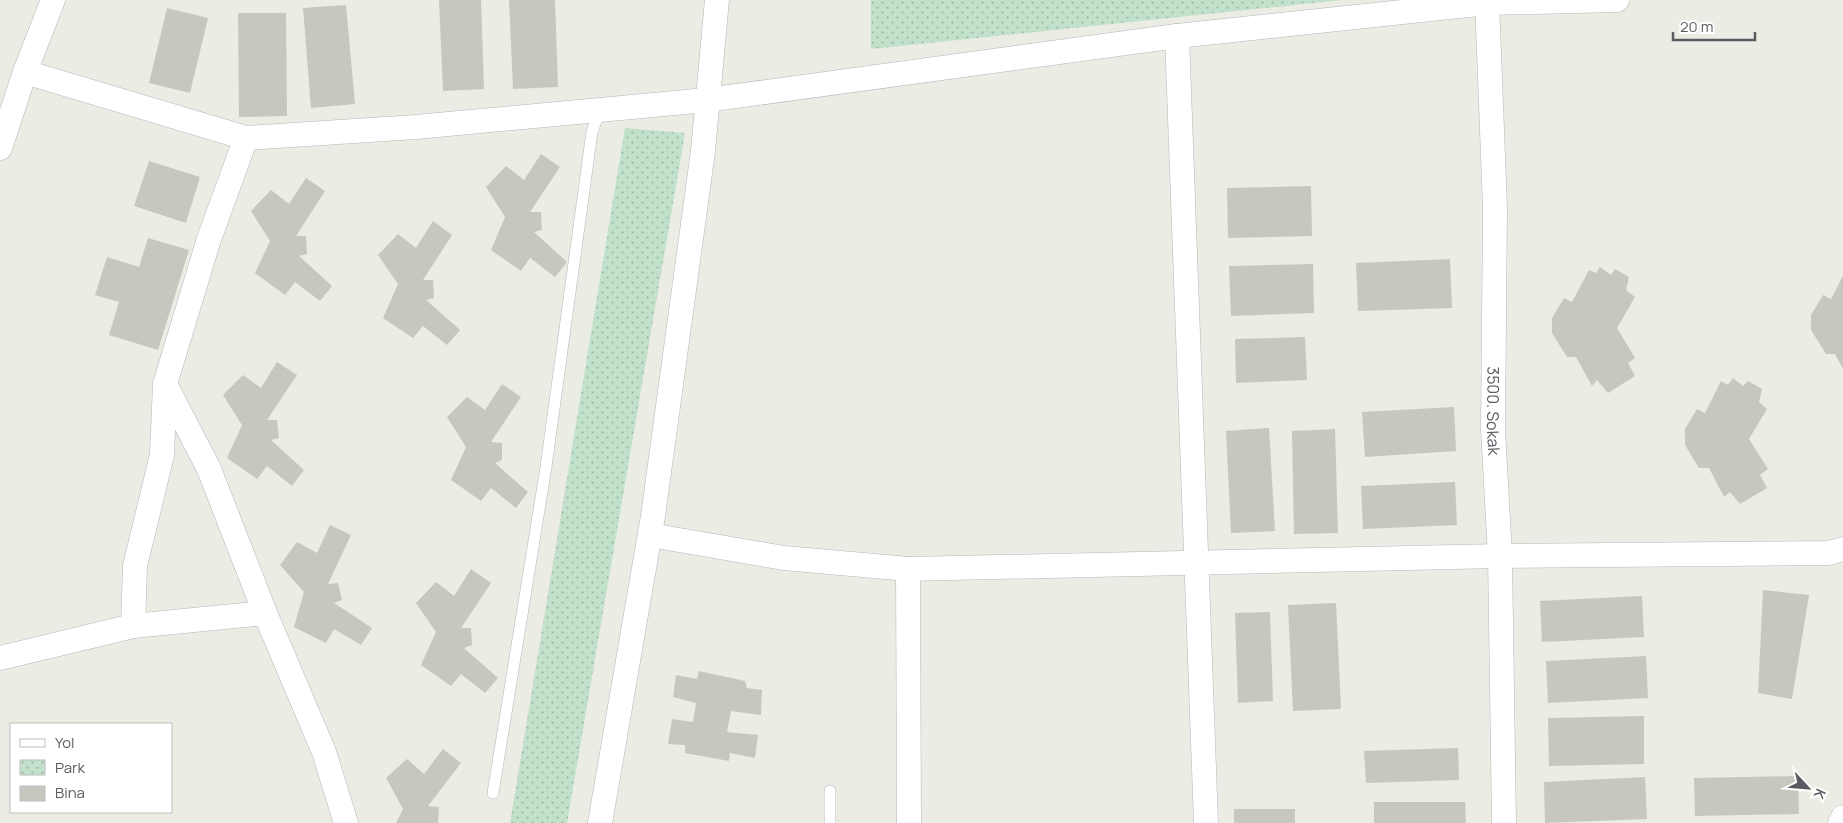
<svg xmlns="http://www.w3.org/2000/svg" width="1843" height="823" viewBox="0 0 1843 823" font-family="Manrope,sans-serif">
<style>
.park{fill:url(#park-dots)}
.building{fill:#c7c7c0}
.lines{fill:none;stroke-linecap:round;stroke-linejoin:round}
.lane-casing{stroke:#b5b6bc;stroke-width:12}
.street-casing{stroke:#b5b6bc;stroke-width:25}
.lane{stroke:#fff;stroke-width:11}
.street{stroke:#fff;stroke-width:24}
.labels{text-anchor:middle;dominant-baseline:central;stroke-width:5;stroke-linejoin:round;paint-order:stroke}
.street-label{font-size:16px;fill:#5b5c62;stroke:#fff}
</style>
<defs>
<pattern id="park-dots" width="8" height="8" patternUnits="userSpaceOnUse" patternTransform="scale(1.25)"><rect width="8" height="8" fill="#c2e1cb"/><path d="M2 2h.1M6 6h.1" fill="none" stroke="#a1baa8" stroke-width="1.8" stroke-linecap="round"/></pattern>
</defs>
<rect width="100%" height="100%" fill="#ebece3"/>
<g class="park">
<path d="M 871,0 L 1343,0 L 871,49 Z"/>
<path d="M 625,128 L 685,133 L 567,823 L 510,823 Z"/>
</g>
<g class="building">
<path d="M 439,0 L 481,0 L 484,89 L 443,91 Z"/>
<path d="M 509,0 L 555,0 L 558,87 L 513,89 Z"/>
<path d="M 346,5 L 355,104 L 311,108 L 303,8 Z"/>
<path d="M 167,8 L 208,18 L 190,93 L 149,83 Z"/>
<path d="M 238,13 L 286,13 L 287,116 L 239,117 Z"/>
<path d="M 541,154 L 560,167 L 530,212 L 541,212 L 542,230 L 534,232 L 567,262 L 555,277 L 530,258 L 521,271 L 491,250 L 505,217 L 486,187 L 506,166 L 524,180 Z"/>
<path d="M 149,161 L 200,177 L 186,223 L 134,206 Z"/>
<path d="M 306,178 L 325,191 L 296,236 L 306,236 L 307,254 L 299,256 L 332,286 L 320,301 L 295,282 L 285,295 L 255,273 L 270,241 L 251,211 L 271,190 L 289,204 Z"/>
<path d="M 1311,186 L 1312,236 L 1228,238 L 1227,188 Z"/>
<path d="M 433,221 L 452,235 L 423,280 L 433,280 L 434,298 L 426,300 L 460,330 L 447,345 L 423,326 L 413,338 L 383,318 L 398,284 L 378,255 L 398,234 L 416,248 Z"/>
<path d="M 148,238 L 189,250 L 158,350 L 109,335 L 119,302 L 95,295 L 107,257 L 139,267 Z"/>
<path d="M 1450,259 L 1452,308 L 1358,311 L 1356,263 Z"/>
<path d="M 1313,264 L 1314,313 L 1231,316 L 1229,266 Z"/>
<path d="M 1600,267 L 1611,275 L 1615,269 L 1629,277 L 1626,290 L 1635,297 L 1617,328 L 1635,358 L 1628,363 L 1635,376 L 1608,393 L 1597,380 L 1592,386 L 1576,357 L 1567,357 L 1552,333 L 1552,318 L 1564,298 L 1572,302 L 1589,270 L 1596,273 Z"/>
<path d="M 1843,276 L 1843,369 L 1835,354 L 1826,354 L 1818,341 L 1811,330 L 1811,315 L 1823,295 L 1831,299 Z"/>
<path d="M 1305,337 L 1307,380 L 1236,383 L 1235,339 Z"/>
<path d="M 277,362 L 297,375 L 267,420 L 277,420 L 279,438 L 271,440 L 304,470 L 292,486 L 267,466 L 257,479 L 227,458 L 242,425 L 223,395 L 243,375 L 261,388 Z"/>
<path d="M 1733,378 L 1743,386 L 1748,381 L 1762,389 L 1759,402 L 1767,409 L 1749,439 L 1768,469 L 1760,475 L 1767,488 L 1740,504 L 1730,492 L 1724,497 L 1709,468 L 1699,468 L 1685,445 L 1685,429 L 1697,409 L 1705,413 L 1721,381 L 1728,385 Z"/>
<path d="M 502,384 L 521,397 L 491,442 L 502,443 L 502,460 L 495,463 L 528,492 L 516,508 L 491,488 L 481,501 L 451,480 L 466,447 L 447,417 L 467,397 L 485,410 Z"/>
<path d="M 1454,407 L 1456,451 L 1365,457 L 1362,412 Z"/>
<path d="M 1269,428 L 1275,531 L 1231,533 L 1226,431 Z"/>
<path d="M 1335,429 L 1338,533 L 1294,534 L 1292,431 Z"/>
<path d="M 1455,482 L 1457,525 L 1363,529 L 1361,486 Z"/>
<path d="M 330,525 L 351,535 L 328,584 L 338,583 L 342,600 L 334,603 L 372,628 L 361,645 L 334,629 L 326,643 L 294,627 L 304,592 L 280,565 L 297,542 L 317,553 Z"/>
<path d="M 471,569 L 491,583 L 461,628 L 471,628 L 472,645 L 464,648 L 498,678 L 485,693 L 461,674 L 451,686 L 421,665 L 436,632 L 416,603 L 436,582 L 454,596 Z"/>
<path d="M 1763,590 L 1809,595 L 1792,699 L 1758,693 Z"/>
<path d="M 1642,596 L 1644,637 L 1542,642 L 1540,601 Z"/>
<path d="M 1336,603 L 1341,709 L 1293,711 L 1288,605 Z"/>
<path d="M 1270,612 L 1273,701 L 1238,703 L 1235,613 Z"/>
<path d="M 1646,656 L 1648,698 L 1548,703 L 1546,661 Z"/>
<path d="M 699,671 L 745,681 L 747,688 L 762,690 L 761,715 L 731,711 L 727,732 L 758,735 L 755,758 L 730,753 L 729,761 L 685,753 L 685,745 L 668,744 L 672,719 L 693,722 L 696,703 L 673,697 L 676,675 L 697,679 Z"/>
<path d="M 1644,716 L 1644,764 L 1549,766 L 1548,718 Z"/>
<path d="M 1458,748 L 1459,780 L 1366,783 L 1364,751 Z"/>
<path d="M 443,749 L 461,763 L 428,806 L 439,807 L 438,823 L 396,823 L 403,809 L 386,778 L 407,759 L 424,774 Z"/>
<path d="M 1798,776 L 1799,814 L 1695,816 L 1694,778 Z"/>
<path d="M 1645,777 L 1647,819 L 1545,823 L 1544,782 Z"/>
<path d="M 1374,802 L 1465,802 L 1466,823 L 1374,823 Z"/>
<rect x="1234" y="809" width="61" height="14"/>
</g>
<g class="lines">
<defs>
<g id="lane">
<path d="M 830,791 L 830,823"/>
<path d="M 493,793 L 546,467 L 592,132 L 600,110"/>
</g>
<g id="street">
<path id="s1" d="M 1487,0 L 1495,208 L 1493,429 L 1500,556 L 1504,823"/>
<path d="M 1177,36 L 1206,823"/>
<path d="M 25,72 L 246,138 L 416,127 L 707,100 L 1177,36 L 1487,3 L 1617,0"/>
<path d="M 0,148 L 25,72 L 53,0"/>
<path d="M 166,386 L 209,469 L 265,613"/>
<path d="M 650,535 L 784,558 L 908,569 L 1500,556 L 1829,553 L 1843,549"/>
<path d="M 908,569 L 909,823"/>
<path d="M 133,626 L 135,566 L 162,455 L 165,384 L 209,239 L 246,138"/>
<path d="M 0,658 L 133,626 L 265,613 L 324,752 L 346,823"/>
<path d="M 600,823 L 653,516 L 703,151 L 717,0"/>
<path d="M 1840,823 L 1843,817"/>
</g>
</defs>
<use href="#lane" class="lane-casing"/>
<use href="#street" class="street-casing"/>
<use href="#lane" class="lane"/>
<use href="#street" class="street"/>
</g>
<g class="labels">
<g class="street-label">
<text stroke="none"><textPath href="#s1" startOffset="411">3500. Sokak</textPath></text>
</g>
</g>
<rect x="10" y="723" width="162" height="90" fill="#ffffff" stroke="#bdbec0"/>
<rect x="20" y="739" width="25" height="8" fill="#ffffff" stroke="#bdbec0"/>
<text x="55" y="748" font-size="15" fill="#5b5c62">Yol</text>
<rect x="20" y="760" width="25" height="15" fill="url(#park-dots)" stroke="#bdbec0"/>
<text x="55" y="773" font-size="15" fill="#5b5c62">Park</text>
<rect x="20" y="786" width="25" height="15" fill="#c7c7c0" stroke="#bdbec0"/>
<text x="55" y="798" font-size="15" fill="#5b5c62">Bina</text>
<g transform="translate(1808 788) rotate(116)" stroke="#ffffff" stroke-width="4" paint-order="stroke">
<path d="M0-4L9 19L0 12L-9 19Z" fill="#5b5c62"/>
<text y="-8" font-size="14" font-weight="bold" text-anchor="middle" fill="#5b5c62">K</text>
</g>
<path d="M1673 32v8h82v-8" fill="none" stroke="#5b5c62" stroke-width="2.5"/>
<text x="1680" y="32" font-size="15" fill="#5b5c62" stroke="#ffffff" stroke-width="4" paint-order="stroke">20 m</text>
</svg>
